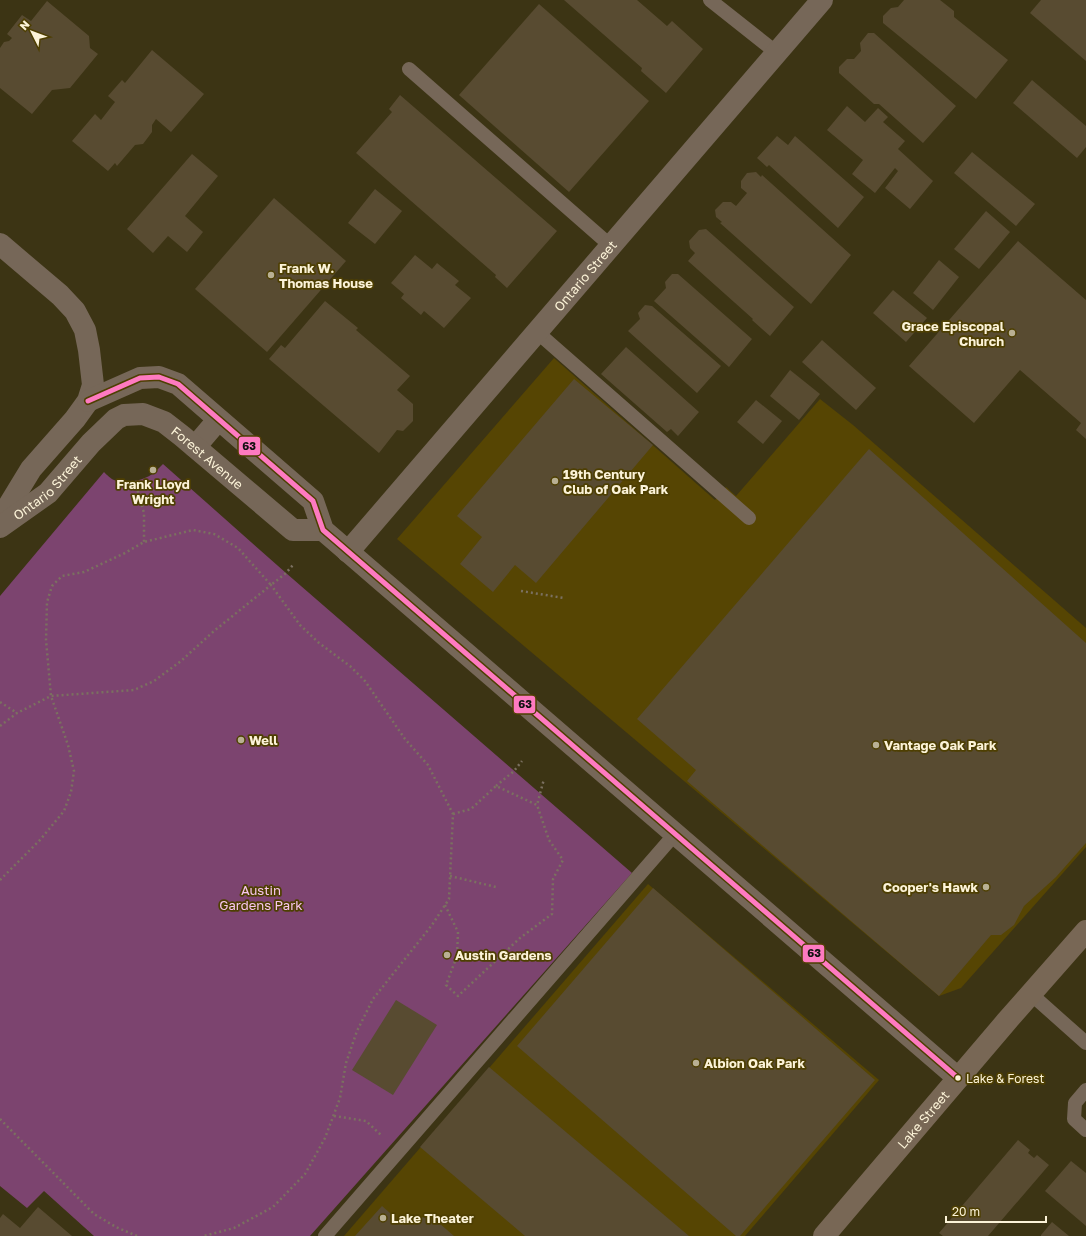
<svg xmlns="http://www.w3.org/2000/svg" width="1086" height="1236" viewBox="0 0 1086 1236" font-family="'Golos Text',sans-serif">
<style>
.built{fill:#564503}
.green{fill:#7c446f}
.building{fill:#584b31}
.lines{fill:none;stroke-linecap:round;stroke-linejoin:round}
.path{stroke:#7b7060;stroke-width:2.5;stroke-dasharray:2 3;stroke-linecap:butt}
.service{stroke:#766758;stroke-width:14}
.minor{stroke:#766758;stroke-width:22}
.secondary{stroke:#786755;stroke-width:22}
.bus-1-casing{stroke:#4e3f02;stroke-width:8}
.bus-1{stroke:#fe7ac1;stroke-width:5}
.poi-dot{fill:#b9b093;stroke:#4e3f02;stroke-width:1.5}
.bus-dot{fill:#fcf3d8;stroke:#4e3f02;stroke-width:1.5}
.labels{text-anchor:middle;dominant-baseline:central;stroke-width:3.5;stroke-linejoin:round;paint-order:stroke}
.bus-label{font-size:12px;fill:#fcf3d8;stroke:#4e3f02;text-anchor:start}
.poi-label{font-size:13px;font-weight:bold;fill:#fcf3d8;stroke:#4e3f02;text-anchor:start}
.street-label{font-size:13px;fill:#fcf3d8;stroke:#4e3f02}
.park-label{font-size:13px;fill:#f8c6ef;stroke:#4e3f02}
.line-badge{stroke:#4e3f02;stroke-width:1.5}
.pale-badge-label{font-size:11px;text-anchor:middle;font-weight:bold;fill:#111}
</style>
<rect width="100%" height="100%" fill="#3c3414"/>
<g class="built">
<path d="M 554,358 L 715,500 L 726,487 L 736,496 L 820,399 L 853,425 L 1086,628 L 1086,847 L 961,988 L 939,996 L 397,539 Z"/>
<path d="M 648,884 L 879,1080 L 745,1236 L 344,1236 Z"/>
</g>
<path class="green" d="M 163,464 L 286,573 L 632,873 L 310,1236 L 94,1236 L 44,1191 L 27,1208 L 0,1186 L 0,596 L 104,472 C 107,475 111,479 114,480 C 125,485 145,480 154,473 C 157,470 160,467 163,464 Z"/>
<g class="building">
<path d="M 564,0 L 637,0 L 667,26 L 672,21 L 703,49 L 666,93 L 641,71 L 642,68 Z"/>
<path d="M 904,0 L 940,0 L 954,11 L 954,17 L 1008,60 L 976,99 L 883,23 L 883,16 L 891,8 L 898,7 Z"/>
<path d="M 1041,0 L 1086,0 L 1086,61 L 1030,13 Z"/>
<path d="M 47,1 L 89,36 L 90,48 L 98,54 L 70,88 L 52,90 L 32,114 L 0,88 L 0,48 L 4,42 L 9,41 L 12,38 L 7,34 L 22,15 L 31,21 Z"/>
<path d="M 539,4 L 649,101 L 569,192 L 459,95 Z"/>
<path d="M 868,33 L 874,33 L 956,106 L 923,143 L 879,104 L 874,104 L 839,73 L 839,67 L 847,59 L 854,59 L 861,51 L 860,43 Z"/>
<path d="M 152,50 L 204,94 L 171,132 L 156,119 L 152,125 L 152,132 L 143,144 L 135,145 L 117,166 L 115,163 L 108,171 L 72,141 L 95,114 L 101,120 L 115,102 L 108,96 L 122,80 L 125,83 Z"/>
<path d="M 1032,80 L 1086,126 L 1086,147 L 1077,158 L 1013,103 Z"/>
<path d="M 400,95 L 557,231 L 507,288 L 495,277 L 496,275 L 356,153 L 392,112 L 389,109 Z"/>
<path d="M 847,106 L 865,122 L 878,108 L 888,117 L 883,122 L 905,141 L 898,149 L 933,181 L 910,209 L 885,188 L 898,171 L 895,168 L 875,193 L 852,174 L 863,160 L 827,130 Z"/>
<path d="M 777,136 L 788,145 L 795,136 L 864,197 L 838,228 L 769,165 L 767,167 L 757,158 Z"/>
<path d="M 972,152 L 1035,204 L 1016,226 L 954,173 Z"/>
<path d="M 192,154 L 218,176 L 185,216 L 203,232 L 187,252 L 168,236 L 153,253 L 127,229 Z"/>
<path d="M 756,172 L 761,177 L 762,175 L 851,255 L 811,304 L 720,223 L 722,222 L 716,217 L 715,210 L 723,202 L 731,202 L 736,206 L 747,193 L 741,188 L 741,181 L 747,173 Z"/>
<path d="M 375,189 L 402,211 L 375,244 L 348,223 Z"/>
<path d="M 274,198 L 346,261 L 267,352 L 195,289 Z"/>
<path d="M 986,211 L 1010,232 L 979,269 L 954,249 Z"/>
<path d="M 706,229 L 794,307 L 770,336 L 752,320 L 753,319 L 688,261 L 695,253 L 690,248 L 689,241 L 699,230 Z"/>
<path d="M 1018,241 L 1086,300 L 1086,439 L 1076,430 L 1081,423 L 1020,370 L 974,423 L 909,366 Z"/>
<path d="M 415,255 L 432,269 L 437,263 L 459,281 L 455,285 L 471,298 L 444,328 L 424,311 L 421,315 L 401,298 L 404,294 L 391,283 Z"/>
<path d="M 939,260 L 959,277 L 933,310 L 913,293 Z"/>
<path d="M 672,274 L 678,274 L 752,339 L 729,367 L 654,301 L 666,288 L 665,282 Z"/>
<path d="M 893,290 L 927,318 L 906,342 L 873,313 Z"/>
<path d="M 325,301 L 358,328 L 356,330 L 410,376 L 397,390 L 413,404 L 413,421 L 403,431 L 397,430 L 379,453 L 269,359 L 281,345 L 285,348 Z"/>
<path d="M 645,305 L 652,306 L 721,366 L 697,393 L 628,331 L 640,319 L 638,313 Z"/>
<path d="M 822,340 L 876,388 L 856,410 L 802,362 Z"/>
<path d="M 626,347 L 699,412 L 678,436 L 671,429 L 667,432 L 601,374 Z"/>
<path d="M 790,370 L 820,394 L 799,420 L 770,396 Z"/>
<path d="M 574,379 L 653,445 L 536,583 L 515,565 L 493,592 L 460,564 L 482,537 L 457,516 Z"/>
<path d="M 756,400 L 782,421 L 763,444 L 737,422 Z"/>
<path d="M 869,449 L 1086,643 L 1086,843 L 1056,877 L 1024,906 L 1014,925 L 1001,935 L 991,935 L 939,996 L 687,781 L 696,770 L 637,719 Z"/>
<path d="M 653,888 L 875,1080 L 740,1236 L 736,1236 L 517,1046 Z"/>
<path d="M 396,1000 L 437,1025 L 393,1095 L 352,1070 Z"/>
<path d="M 489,1067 L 689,1236 L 525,1236 L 420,1147 Z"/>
<path d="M 1018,1140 L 1030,1150 L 1028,1153 L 1034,1158 L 1037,1155 L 1049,1165 L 988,1236 L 943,1236 L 939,1233 Z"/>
<path d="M 1071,1161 L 1086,1173 L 1086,1226 L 1045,1191 Z"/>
<path d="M 382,1206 L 399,1221 L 431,1216 L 454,1236 L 355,1236 Z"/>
<path d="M 38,1207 L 72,1236 L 0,1236 L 0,1218 L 3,1214 L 20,1228 Z"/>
<path d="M 1052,1222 L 1069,1236 L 1041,1236 L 1041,1235 Z"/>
</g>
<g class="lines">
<g class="path">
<path d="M 135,481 L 144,513 L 144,542"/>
<path d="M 521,591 L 564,598"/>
<path d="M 0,702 L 17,713"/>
<path d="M 0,726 L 17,713 L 51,696 L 134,690 L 154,681 L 181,661 L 214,631 L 271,585 L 300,625 L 319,643 L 350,666 L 365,681 L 405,739 L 428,765 L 453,814 L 449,899 L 432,925 L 373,999 L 357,1031 L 346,1063 L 340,1098 L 325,1138 L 305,1174 L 273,1207 L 234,1228 L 204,1236"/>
<path d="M 496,786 L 514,771 L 522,761"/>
<path d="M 453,814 L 471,809 L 496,786 L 537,805 L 544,779"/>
<path d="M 450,876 L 496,887"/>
<path d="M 0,880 L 40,840 L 64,811 L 71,792 L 74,771 L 68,745 L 51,696 L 46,640 L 47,602 L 52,586 L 62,576 L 84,572 L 125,553 L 144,542 L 193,530 L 214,534 L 238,548 L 271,585 L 286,573 L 293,565"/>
<path d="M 445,905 L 458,932 L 457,956 L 446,985 L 458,996 L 520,938 L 552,914 L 553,879 L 563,860 L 549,840 L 537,805"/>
<path d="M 334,1116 L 366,1121 L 381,1135"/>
<path d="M 0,1119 L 94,1214 L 116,1227 L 137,1236"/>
</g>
<g class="service">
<path d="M 710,0 L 777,53"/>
<path d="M 409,69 L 611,246"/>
<path d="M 537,332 L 749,518"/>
<path d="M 1031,994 L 1086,1043"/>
<path d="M 1086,1090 L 1075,1103 L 1074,1119 L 1086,1130"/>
<path d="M 325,1236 L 675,834"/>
</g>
<g class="minor">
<path d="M 0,244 L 60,295 L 75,311 L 85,330 L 89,350 L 93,385 L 88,401 L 75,419 L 31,469 L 0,520"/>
<path d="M 88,401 L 140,378 L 159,377 L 178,384 L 313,501 L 323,530 L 958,1078"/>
<path d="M 195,447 L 218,420"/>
<path id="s1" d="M 0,527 L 48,493 L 91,443 L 116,419 L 124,415 L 143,414 L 164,422 L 182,436 L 293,530 L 323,530"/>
<path id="s2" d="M 348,552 L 822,0"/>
</g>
<path class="secondary" id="s3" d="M 824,1236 L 1006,1022 L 1086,931"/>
<defs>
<path id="bus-1" d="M 88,401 L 140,378 L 159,377 L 178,384 L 313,501 L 323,530 L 958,1078"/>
</defs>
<use href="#bus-1" class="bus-1-casing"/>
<use href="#bus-1" class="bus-1"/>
</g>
<g class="poi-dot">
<circle cx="271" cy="275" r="4"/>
<circle cx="1012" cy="333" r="4"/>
<circle cx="153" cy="470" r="4"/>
<circle cx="555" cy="481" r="4"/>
<circle cx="241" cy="740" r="4"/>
<circle cx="876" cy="745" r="4"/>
<circle cx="986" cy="887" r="4"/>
<circle cx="447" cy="955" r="4"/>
<circle cx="696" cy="1063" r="4"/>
<circle cx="383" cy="1218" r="4"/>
</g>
<circle class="bus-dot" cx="958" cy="1078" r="3.5"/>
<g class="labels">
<g class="bus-label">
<text x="966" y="1078">Lake &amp; Forest</text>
</g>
<g class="poi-label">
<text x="279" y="268">Frank W.<tspan x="279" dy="15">Thomas House</tspan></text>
<text x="1004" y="326" text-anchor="end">Grace Episcopal<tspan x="1004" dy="15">Church</tspan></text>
<text x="563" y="474">19th Century<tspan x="563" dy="15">Club of Oak Park</tspan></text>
<text x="153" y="484" text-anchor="middle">Frank Lloyd<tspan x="153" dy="15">Wright</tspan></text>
<text x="249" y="740">Well</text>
<text x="884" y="745">Vantage Oak Park</text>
<text x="978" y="887" text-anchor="end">Cooper's Hawk</text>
<text x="455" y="955">Austin Gardens</text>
<text x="704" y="1063">Albion Oak Park</text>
<text x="391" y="1218">Lake Theater</text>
</g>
<g class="street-label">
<text stroke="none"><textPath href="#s2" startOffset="364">Ontario Street</textPath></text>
<text stroke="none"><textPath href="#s1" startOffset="266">Forest Avenue</textPath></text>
<text stroke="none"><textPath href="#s1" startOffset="62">Ontario Street</textPath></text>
<text stroke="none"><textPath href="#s3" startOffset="153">Lake Street</textPath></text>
</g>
<g class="park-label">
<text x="261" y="890">Austin<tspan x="261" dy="15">Gardens Park</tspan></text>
</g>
</g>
<g class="line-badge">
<rect x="238" y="436" width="23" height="20" rx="4" fill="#fe7ac1"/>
<rect x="513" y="695" width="23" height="19" rx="4" fill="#fe7ac1"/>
<rect x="802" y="944" width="23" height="19" rx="4" fill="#fe7ac1"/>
</g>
<g class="pale-badge-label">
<text x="249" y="450">63</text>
<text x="525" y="708">63</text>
<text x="814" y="957">63</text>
</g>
<g transform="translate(32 32) rotate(312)" stroke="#4e3f02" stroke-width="3" paint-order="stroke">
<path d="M0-3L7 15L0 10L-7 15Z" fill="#fcf3d8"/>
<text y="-6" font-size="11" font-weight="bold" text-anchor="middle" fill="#fcf3d8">N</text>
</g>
<path d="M946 1216v6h100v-6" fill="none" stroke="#fcf3d8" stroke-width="2"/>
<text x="952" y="1216" font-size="12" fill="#fcf3d8" stroke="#4e3f02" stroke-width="3" paint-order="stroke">20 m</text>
</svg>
